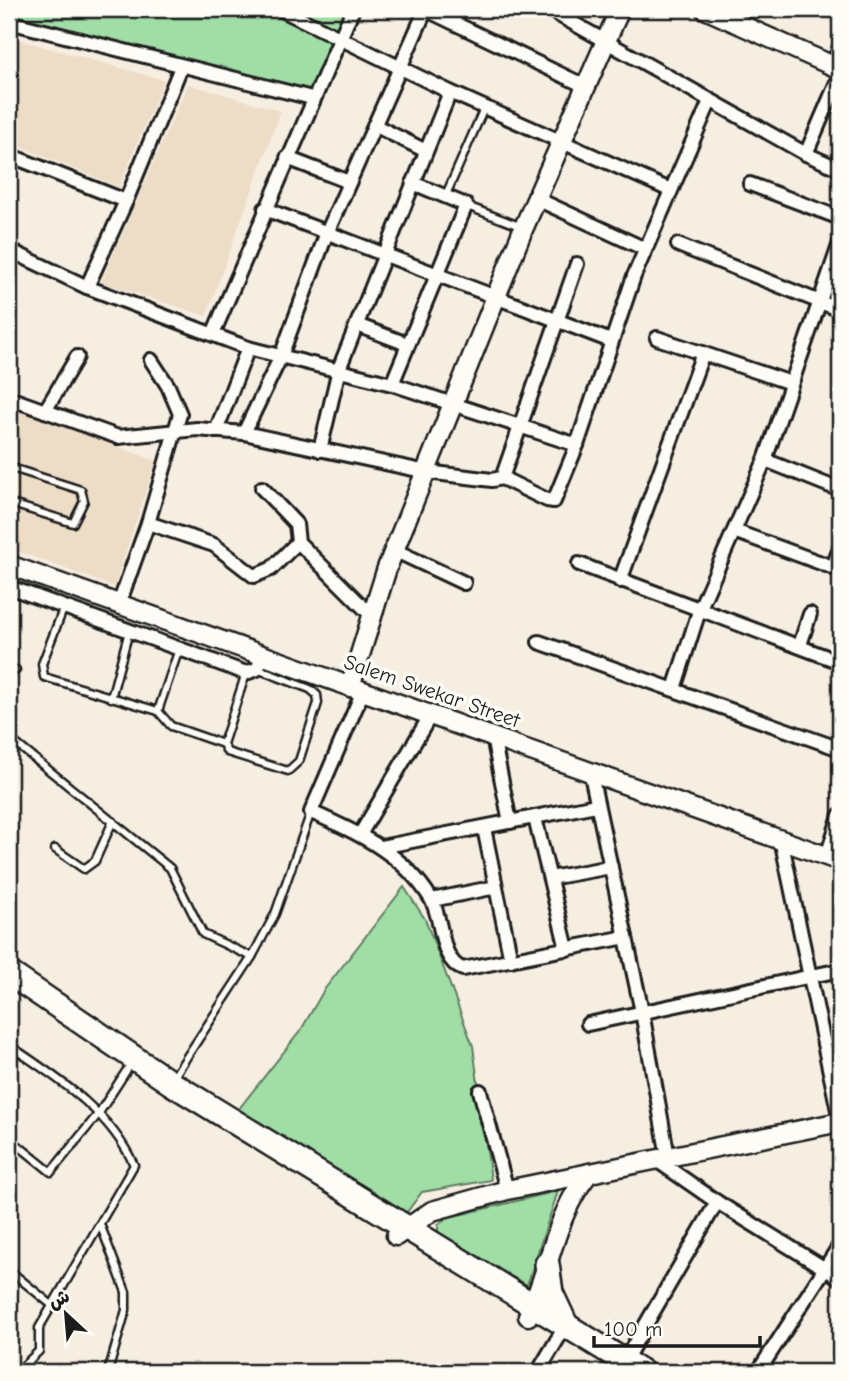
<svg xmlns="http://www.w3.org/2000/svg" width="849" height="1381" viewBox="0 0 849 1381" font-family="'Comic Neue','Playpen Sans Arabic',sans-serif">
<style>
.built{fill:#edddc7}
.green{fill:#a0dea6;stroke:#5e7d61;stroke-width:2}
.lines{fill:none;stroke-linecap:round;stroke-linejoin:round}
.lane-casing{stroke:#1c1c1c;stroke-width:11}
.street-casing{stroke:#1c1c1c;stroke-width:18}
.secondary-casing{stroke:#1c1c1c;stroke-width:23}
.highway-casing{stroke:#1c1c1c;stroke-width:28}
.lane{stroke:#fdfcf7;stroke-width:6}
.street{stroke:#fdfcf7;stroke-width:12}
.secondary{stroke:#fdfcf7;stroke-width:18}
.highway{stroke:#fdfcf7;stroke-width:23}
.labels{text-anchor:middle;dominant-baseline:central;stroke-width:7;stroke-linejoin:round;paint-order:stroke}
.street-label{font-size:21px;fill:#1c1c1c;stroke:#fdfcf7}
</style>
<rect width="100%" height="100%" fill="#f6eee1"/>
<filter id="ink" filterUnits="userSpaceOnUse"><feTurbulence type="fractalNoise" baseFrequency=".0143" numOctaves="2"/><feDisplacementMap in="SourceGraphic" scale="14" xChannelSelector="R" yChannelSelector="G"/><feConvolveMatrix kernelMatrix="1 2 1 2 8 2 1 2 1" color-interpolation-filters="sRGB"/></filter>
<g filter="url(#ink)">
<g class="built">
<path d="M 9,37 L 164,80 L 119,187 L 9,142 Z"/>
<path d="M 188,84 L 281,111 L 206,316 L 101,282 Z"/>
<path d="M 9,406 L 156,461 L 114,587 L 9,548 Z"/>
</g>
<g class="green">
<path d="M 9,9 L 277,9 L 340,38 L 312,97 L 9,22 Z"/>
<path d="M 281,9 L 352,9 L 340,36 Z"/>
<path d="M 404,887 L 425,919 L 473,1046 L 491,1180 L 422,1192 L 404,1216 L 238,1110 L 301,1030 L 324,990 Z"/>
<path d="M 558,1191 L 527,1285 L 438,1237 L 438,1225 L 446,1218 Z"/>
</g>
<g class="lines">
<defs>
<g id="lane">
<path d="M 445,197 L 485,106"/>
<path d="M 467,206 L 522,227"/>
<path d="M 9,467 L 81,490 L 84,501 L 73,523 L 9,503"/>
<path d="M 64,607 L 42,664 L 44,677 L 158,711 L 179,649"/>
<path d="M 9,668 L 16,670"/>
<path d="M 246,673 L 223,744 L 227,752 L 288,771 L 299,761 L 318,703 L 317,695 L 310,689 L 257,669"/>
<path d="M 111,698 L 129,631"/>
<path d="M 158,711 L 171,726 L 223,744"/>
<path d="M 9,738 L 170,868 L 203,934 L 252,957"/>
<path d="M 55,849 L 84,869 L 95,861 L 113,821"/>
<path d="M 9,1045 C 57,1078 109,1110 134,1165 L 39,1328 L 39,1351 L 17,1372"/>
<path d="M 173,1078 L 252,957 L 275,914 L 311,812"/>
<path d="M 9,1138 L 51,1172 L 99,1113 L 132,1062"/>
<path d="M 100,1224 L 126,1292 L 126,1310 L 108,1372"/>
<path d="M 9,1270 L 53,1306"/>
</g>
<g id="street">
<path d="M 280,9 L 450,92 L 670,190"/>
<path d="M 425,9 L 585,86"/>
<path d="M 548,9 L 806,154 L 840,169"/>
<path d="M 9,22 L 312,98"/>
<path d="M 833,65 L 840,47"/>
<path d="M 374,125 L 426,151"/>
<path d="M 806,154 L 840,75"/>
<path d="M 9,155 L 126,201"/>
<path d="M 287,158 L 349,182"/>
<path d="M 750,184 L 840,218"/>
<path d="M 537,199 L 645,249"/>
<path d="M 265,209 L 611,341"/>
<path d="M 678,245 L 840,310"/>
<path d="M 9,250 L 87,287 L 248,348 L 392,384 L 577,445 L 634,276 L 710,101"/>
<path d="M 87,287 L 126,201 L 181,67"/>
<path d="M 357,325 L 407,344"/>
<path d="M 213,334 L 353,9"/>
<path d="M 657,338 L 791,383"/>
<path d="M 392,384 L 466,205 L 413,183"/>
<path d="M 9,398 L 118,437 L 197,429 L 244,433 L 427,472 L 492,480 L 502,478 L 577,264"/>
<path d="M 45,411 L 77,357"/>
<path d="M 216,431 L 248,348"/>
<path d="M 244,433 L 281,356 L 326,235 L 426,9"/>
<path d="M 320,450 L 339,369 L 450,92"/>
<path d="M 765,460 L 840,490"/>
<path d="M 502,478 L 547,500 L 554,501 L 577,445"/>
<path d="M 262,488 L 296,524 L 298,542 L 374,618"/>
<path d="M 148,523 L 214,545 L 254,576 L 271,569 L 298,542"/>
<path d="M 734,531 L 840,570"/>
<path d="M 394,550 L 464,583"/>
<path d="M 579,564 L 840,662"/>
<path d="M 833,568 L 840,547"/>
<path d="M 620,581 L 703,353"/>
<path d="M 9,587 L 246,673 L 257,669 L 263,657"/>
<path d="M 119,604 L 148,523 L 180,414 L 168,386 L 151,360"/>
<path d="M 539,642 L 840,749"/>
<path d="M 800,645 L 810,614"/>
<path d="M 674,689 L 700,608 L 765,460 L 840,243"/>
<path d="M 363,691 L 311,812 C 357,832 404,854 431,899 C 443,918 439,961 463,969 L 626,937"/>
<path d="M 493,737 L 510,822"/>
<path d="M 590,770 L 642,1012 L 668,1157"/>
<path d="M 535,818 L 567,949"/>
<path d="M 484,828 L 511,960"/>
<path d="M 361,833 L 430,716"/>
<path d="M 781,839 L 840,1120"/>
<path d="M 381,847 L 596,805"/>
<path d="M 827,856 L 840,815"/>
<path d="M 550,878 L 611,867"/>
<path d="M 432,900 L 496,887"/>
<path d="M 588,1024 L 840,970"/>
<path d="M 480,1091 L 507,1190"/>
<path d="M 655,1159 L 717,1202 L 840,1278"/>
<path d="M 624,1362 L 717,1202"/>
<path d="M 538,1372 L 560,1335"/>
<path d="M 758,1372 L 840,1245"/>
</g>
<g id="secondary">
<path d="M 705,9 L 840,69"/>
<path d="M 9,565 L 840,861"/>
<path d="M 350,687 L 387,568 L 524,227 L 620,9"/>
<path d="M 396,1236 L 432,1211 L 507,1190 L 840,1122"/>
<path d="M 528,1316 C 551,1268 554,1216 589,1173"/>
</g>
<g id="highway">
<path d="M 9,973 L 171,1083 L 642,1372"/>
<path d="M 547,1264 L 551,1293 L 566,1325"/>
</g>
</defs>
<use href="#lane" class="lane-casing"/>
<use href="#street" class="street-casing"/>
<use href="#secondary" class="secondary-casing"/>
<use href="#highway" class="highway-casing"/>
<use href="#lane" class="lane"/>
<use href="#street" class="street"/>
<use href="#secondary" class="secondary"/>
<use href="#highway" class="highway"/>
</g>
</g>
<g class="labels">
<g class="street-label">
<text transform="translate(432 691) rotate(19)">Salem Swekar Street</text>
</g>
</g>
<rect width="849" height="1381" fill="none" stroke="#fdfcf7" stroke-width="35"/>
<rect x="18" y="18" width="814" height="1346" fill="none" stroke="#1c1c1c" stroke-width="2.5" filter="url(#ink)"/>
<g transform="translate(66 1314) rotate(334)" stroke="#fdfcf7" stroke-width="5" paint-order="stroke">
<path d="M0-5L12 26L0 18L-12 26Z" fill="#1c1c1c"/>
<text y="-10" font-size="19" font-weight="bold" text-anchor="middle" fill="#1c1c1c">ش</text>
</g>
<path d="M594 1336v10h166v-10" fill="none" stroke="#1c1c1c" stroke-width="3.5"/>
<text x="604" y="1336" font-size="21" fill="#1c1c1c" stroke="#fdfcf7" stroke-width="5" paint-order="stroke">100 m</text>
</svg>
